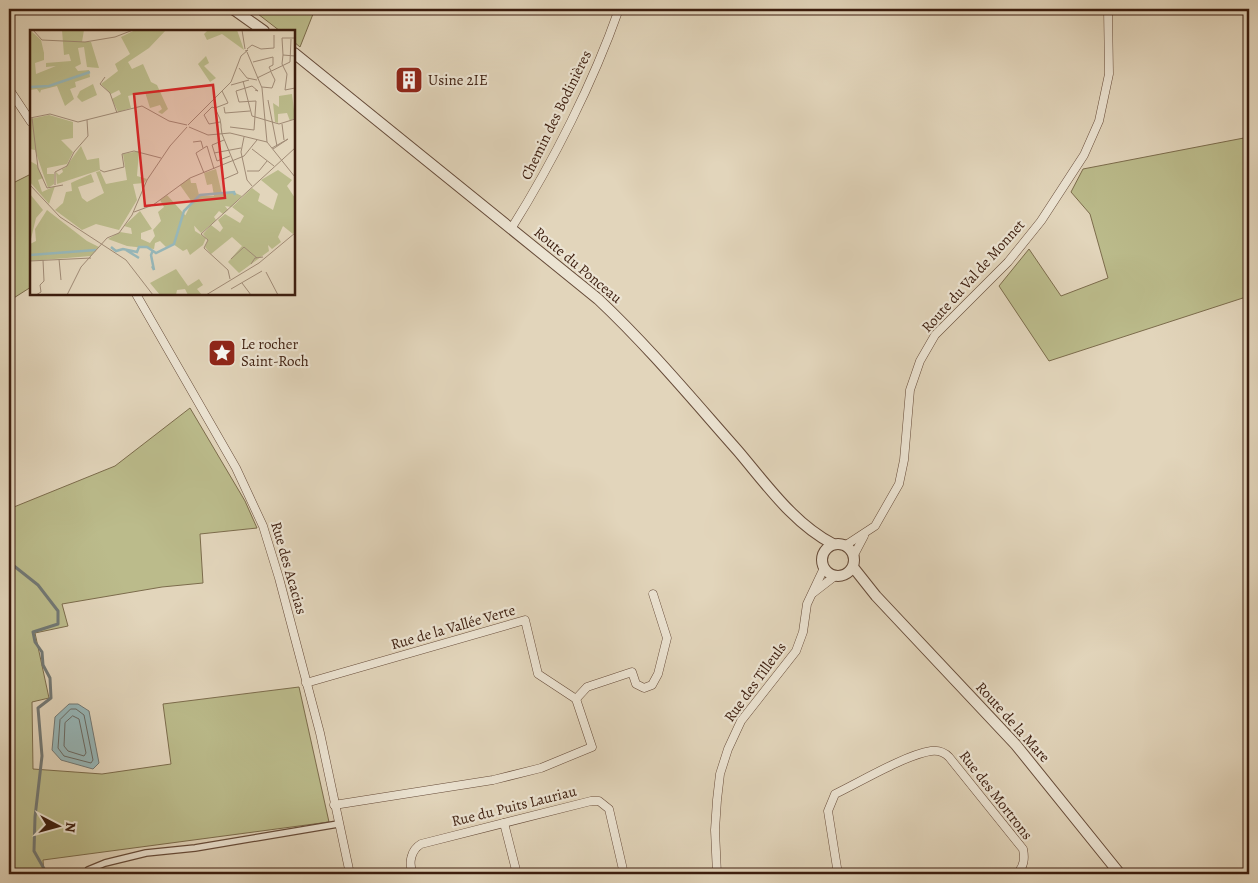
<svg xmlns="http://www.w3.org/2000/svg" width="1258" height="883" viewBox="0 0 1258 883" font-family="Alegreya,serif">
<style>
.green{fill:#bbbb8b;stroke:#7c6c4c}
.water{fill:#97b7b9;stroke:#737975}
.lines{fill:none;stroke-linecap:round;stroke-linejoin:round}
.shore{stroke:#6a6a64;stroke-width:1}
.stream{stroke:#737975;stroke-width:3}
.pedestrian-casing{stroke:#664b39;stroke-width:8}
.minor-casing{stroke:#664b39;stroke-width:9}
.tertiary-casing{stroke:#664b39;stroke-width:12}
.pedestrian{stroke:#ece4d3;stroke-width:5.5}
.minor{stroke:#ece4d3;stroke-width:8}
.tertiary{stroke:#ece4d3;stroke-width:10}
.labels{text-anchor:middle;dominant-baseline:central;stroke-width:4.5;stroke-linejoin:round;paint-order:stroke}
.poi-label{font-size:15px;fill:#3c1d0e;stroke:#ece4d3;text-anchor:start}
.street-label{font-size:15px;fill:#3c1d0e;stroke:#ece4d3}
.inset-river{fill:none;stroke:#97b7b9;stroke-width:2.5}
.inset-road{fill:none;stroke:#a08b76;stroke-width:1}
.view{fill:#d62828;fill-opacity:0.15;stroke:#d62828;stroke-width:2.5}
.inset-edge{fill:none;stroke:#3c1d0e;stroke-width:2.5}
</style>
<rect width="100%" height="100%" fill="#e2d5bb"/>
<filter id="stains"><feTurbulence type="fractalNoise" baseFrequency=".004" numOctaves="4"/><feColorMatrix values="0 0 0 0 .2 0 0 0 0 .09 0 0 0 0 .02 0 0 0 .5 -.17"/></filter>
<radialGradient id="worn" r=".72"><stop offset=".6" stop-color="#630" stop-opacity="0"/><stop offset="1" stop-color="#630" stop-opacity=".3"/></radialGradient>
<g class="green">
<path d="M 258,9 L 315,9 L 300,47 L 294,42 L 294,31 L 280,31 L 258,14 Z"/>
<path d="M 1244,9 L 1249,9 L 1249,49 Z"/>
<path d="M 1249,137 L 1249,296 L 1049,361 L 999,286 L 1029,249 L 1061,296 L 1108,278 L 1090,214 L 1071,192 L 1083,169 Z"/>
<path d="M 31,174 L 31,287 L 9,301 L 9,185 Z"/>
<path d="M 190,408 L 245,501 L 257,528 L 200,534 L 203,583 L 162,587 L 62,604 L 68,626 L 35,633 L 49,698 L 32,702 L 33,769 L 102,774 L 171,764 L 163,704 L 299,687 L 329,822 L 43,860 L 44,874 L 9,874 L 9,509 L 115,466 Z"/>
</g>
<path class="water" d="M 69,704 L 78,704 L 89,711 L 99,763 L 93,769 L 61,760 L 52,750 L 55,717 Z"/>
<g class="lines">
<g class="shore">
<path d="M 71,709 L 76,709 L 84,715 L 93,760 L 91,763 L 64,756 L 58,748 L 60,720 Z"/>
<path d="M 73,716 L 79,719 L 86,753 L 84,756 L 68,751 L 64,746 L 65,723 Z"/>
</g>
<path class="stream" d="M 9,562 L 38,585 L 58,611 L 58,624 L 33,632 L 35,642 L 42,652 L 43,665 L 50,678 L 51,698 L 38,708 L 42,756 L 35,817 L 34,851 L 47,874"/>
<defs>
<path id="pedestrian" d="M 86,874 L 88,870 L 105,863 L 146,853 L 195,848 L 338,824"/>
<g id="minor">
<path d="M 9,89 L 31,122"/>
<path d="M 511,229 C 553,162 593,83 619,9"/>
<path d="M 136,294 L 236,468 L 263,526 L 279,578 L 320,733 L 350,874"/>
<path d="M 846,545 L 875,526 L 899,484 L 904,460 L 910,390 L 920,361 L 935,335 L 1008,262 L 1041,221 L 1084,155 L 1099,121 L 1109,74 L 1108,9"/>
<path d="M 854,555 L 864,536"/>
<path d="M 813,593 L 835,576"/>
<path d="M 306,683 L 525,620 L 538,674 L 576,699 L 592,747 L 541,768 L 493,780 L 334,805"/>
<path d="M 576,699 L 587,687 L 632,672 L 636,684 L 644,688 L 652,685 L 658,674 L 667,638 L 653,594"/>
<path d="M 504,823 L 517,874"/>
<path d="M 413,874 C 408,863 411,850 421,844 L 591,801 L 599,801 L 609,809 L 624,874"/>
<path d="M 717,874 L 715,830 L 717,800 L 720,774 L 728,749 L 741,721 L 796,651 L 803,632 L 807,604 L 824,568"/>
<path d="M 838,874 L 828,811 L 835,794 C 860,782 905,755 931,751 C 938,750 944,752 949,757 L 1023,849 C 1025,859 1024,866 1017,874"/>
</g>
<g id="tertiary">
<path d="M 233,9 L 264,31"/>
<path d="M 294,53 L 598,299 C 649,347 692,399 738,451 C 766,484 794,524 833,544"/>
<circle cx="838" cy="560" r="16"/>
<path d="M 853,567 L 876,596 L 1016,745 L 1120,874"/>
</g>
</defs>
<use href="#pedestrian" class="pedestrian-casing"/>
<use href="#minor" class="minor-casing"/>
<use href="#tertiary" class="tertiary-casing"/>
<use href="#pedestrian" class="pedestrian"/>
<use href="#minor" class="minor"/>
<use href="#tertiary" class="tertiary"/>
</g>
<defs>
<symbol id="building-square" viewBox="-11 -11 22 22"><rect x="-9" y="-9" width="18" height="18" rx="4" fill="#8f2418" stroke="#ece4d3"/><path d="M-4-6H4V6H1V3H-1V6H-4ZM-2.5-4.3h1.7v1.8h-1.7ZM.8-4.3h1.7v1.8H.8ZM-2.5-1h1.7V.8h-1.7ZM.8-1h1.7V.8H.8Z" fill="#fff"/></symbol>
<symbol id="sight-square" viewBox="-11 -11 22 22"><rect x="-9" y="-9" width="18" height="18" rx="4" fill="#8f2418" stroke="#ece4d3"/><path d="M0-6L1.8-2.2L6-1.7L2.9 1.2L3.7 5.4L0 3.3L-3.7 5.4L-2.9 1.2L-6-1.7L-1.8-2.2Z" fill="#fff"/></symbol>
</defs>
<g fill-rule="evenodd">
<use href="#building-square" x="393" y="64" width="32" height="32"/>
<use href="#sight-square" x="206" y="337" width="32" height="32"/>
</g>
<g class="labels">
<g class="poi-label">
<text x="428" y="80">Usine 2IE</text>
<text x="241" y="344">Le rocher<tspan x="241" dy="17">Saint-Roch</tspan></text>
</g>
<g class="street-label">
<text transform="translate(556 115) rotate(-64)">Chemin des Bodinières</text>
<text transform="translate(578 265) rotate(40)">Route du Ponceau</text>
<text transform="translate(973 276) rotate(-48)">Route du Val de Monnet</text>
<text transform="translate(289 568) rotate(74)">Rue des Acacias</text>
<text transform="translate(453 627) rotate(-16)">Rue de la Vallée Verte</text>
<text transform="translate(755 682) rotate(-54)">Rue des Tilleuls</text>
<text transform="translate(1013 722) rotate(48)">Route de la Mare</text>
<text transform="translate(996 795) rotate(52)">Rue des Mortrons</text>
<text transform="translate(514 806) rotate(-14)">Rue du Puits Lauriau</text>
</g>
</g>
<g transform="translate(30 30)">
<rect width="265" height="265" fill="#e2d5bb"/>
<path d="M 0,0 L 11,10 L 14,23 L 14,30 L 5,33 L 6,44 L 26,36 L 16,37 L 16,33 L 41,31 L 39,24 L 34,25 L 32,0 L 54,0 L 52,12 L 61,12 L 69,38 L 57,37 L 54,17 L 48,18 L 51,34 L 45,37 L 48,41 L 59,40 L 60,47 L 45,52 L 46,57 L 40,59 L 44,69 L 35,76 L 27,56 L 11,60 L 10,63 L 7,59 L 0,60 ZM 105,0 L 136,0 L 119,18 L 98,32 L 102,39 L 113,34 L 121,52 L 127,55 L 138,79 L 132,84 L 128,82 L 132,79 L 130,75 L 120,78 L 115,62 L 98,66 L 101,78 L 88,82 L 82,69 L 91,64 L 89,60 L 81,64 L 71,54 L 88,41 L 85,34 L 100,24 L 91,7 ZM 178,0 L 207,0 L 214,20 L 192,4 L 177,10 L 174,4 ZM 176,26 L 179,33 L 174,36 L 186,48 L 180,52 L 168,34 ZM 63,54 L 67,65 L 52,72 L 47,67 L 50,61 ZM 262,64 L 265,88 L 260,91 L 257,83 L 248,84 L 248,93 L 245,92 L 243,73 L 249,77 L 249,66 ZM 19,85 L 43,92 L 43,108 L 31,110 L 43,122 L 37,134 L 17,138 L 17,144 L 24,144 L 24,154 L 18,158 L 5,120 L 0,119 L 0,89 ZM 51,116 L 57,130 L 69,128 L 70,140 L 27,154 L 26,142 L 29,145 L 33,142 L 32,139 L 35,138 ZM 109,121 L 107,146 L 117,149 L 114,153 L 103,154 L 107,170 L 89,200 L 66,194 L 52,200 L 25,180 L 33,173 L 36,162 L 42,161 L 41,153 L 45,151 L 61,144 L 64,152 L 48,157 L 52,168 L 57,172 L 74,163 L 66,142 L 70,141 L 76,154 L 97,150 L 93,124 ZM 0,131 L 7,135 L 13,148 L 8,150 L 12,162 L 25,156 L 19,174 L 0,152 ZM 186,139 L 192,164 L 203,162 L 212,166 L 201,177 L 195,176 L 198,180 L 193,184 L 189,181 L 184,187 L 186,190 L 171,203 L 155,186 L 162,172 L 150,155 L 160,148 L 161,153 L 166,153 L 169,165 L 184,166 L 182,154 L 177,155 L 174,143 ZM 248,140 L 262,150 L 257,156 L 265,168 L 265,201 L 263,204 L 253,196 L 248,207 L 251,212 L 242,219 L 238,215 L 239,221 L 209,243 L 198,232 L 212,216 L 202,207 L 181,224 L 175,217 L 178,210 L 173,204 L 181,195 L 190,202 L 193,198 L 188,190 L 195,184 L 210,193 L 214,186 L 202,177 L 222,158 L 230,164 L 228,171 L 243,180 L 248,164 L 231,150 ZM 0,164 L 13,180 L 6,188 L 0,213 ZM 137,165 L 164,195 L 165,201 L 176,208 L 173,215 L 160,225 L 157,219 L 153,221 L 143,214 L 136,217 L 130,211 L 125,213 L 124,219 L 97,216 L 78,209 L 90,202 L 102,204 L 101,198 L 94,196 L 110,181 L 122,199 L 111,203 L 111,209 L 120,213 L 125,206 L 123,200 L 131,191 L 128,182 L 134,177 L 130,170 ZM 17,180 L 57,211 L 69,217 L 61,226 L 0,231 L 0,214 L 6,211 L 5,199 ZM 146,239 L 158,256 L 169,249 L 173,255 L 167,259 L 172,265 L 158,265 L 155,259 L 147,260 L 146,265 L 130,265 L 120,253 Z" fill="#bbbb8b"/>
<path class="inset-river" d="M 0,57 L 19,56 L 60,42M 81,217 L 86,221 L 93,219 L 107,222 L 109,217 L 117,217 L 126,223 L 144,214 L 154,181 L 170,165 L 204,162 L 205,165M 96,220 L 109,228M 0,225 L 66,220M 122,236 L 124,240 L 121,225 L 123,220"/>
<path class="inset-road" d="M 3,0 L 12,10 L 55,12 L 85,7 L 103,0M 212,0 L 215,19M 217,19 L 222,15 L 231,19 L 244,18 L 244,5M 217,22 L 232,58 L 237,112M 253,25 L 252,8 L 265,8M 265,26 L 253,25 L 252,34 L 257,44 L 255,60 L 265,58M 223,32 L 243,27 L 243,35 L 239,37 L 241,41M 260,32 L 261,9M 209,38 L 217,48 L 227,50M 75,47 L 70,54 L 80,63 L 87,83M 227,48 L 260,32M 213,51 L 222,86 L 249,94 L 265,89M 201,55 L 219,50M 232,57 L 242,58 L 245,50 L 241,42M 238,70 L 247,116M 194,77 L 195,83 L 220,81M 185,78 L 198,73 L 192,61M 0,88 L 20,84 L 48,92 L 112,76 L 139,91 L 157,95M 2,88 L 8,138 L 17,158 L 33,155M 190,92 L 179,94 L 174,85 L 182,77 L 185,78 L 190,89 L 191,95 L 191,97 L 192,104 L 208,143 L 194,149M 252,94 L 254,110M 158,95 L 201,52 L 211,26 L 218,20 L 215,21M 159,97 L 178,105 L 200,103 L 237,112M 200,97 L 224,100 L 226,71 L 209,72 L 206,61 L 222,56 L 228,61 L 225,60M 214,107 L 211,122 L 217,150 L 222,156M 194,110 L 182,115 L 187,131 L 200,126M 163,112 L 171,111 L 173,118M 237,112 L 265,147M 242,118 L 258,109 L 243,119M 222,119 L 244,136M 184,123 L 211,118M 70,140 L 74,142 L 94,137 L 92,124 L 104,121 L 131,128M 217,141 L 229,141 L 237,131M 174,143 L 166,123 L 177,116 L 184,139M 0,155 L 30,187 L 96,230 L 123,265M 25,155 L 25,142 L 37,136 L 44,122 L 58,106 L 57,90M 104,182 L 123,175 L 160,148 L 214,126 L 227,110M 29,229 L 31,250M 201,229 L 214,217 L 227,228M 0,231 L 61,228M 221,234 L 225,228 L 233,227M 236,242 L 248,265M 200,249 L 198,240 L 174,218 L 178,210 L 171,204 L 265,118M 212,253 L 221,265M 201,259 L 232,241M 6,265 L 11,262 L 10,255 L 14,251 L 13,230M 37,265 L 51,237 L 77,208 L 89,203 L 102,185 L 117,150 L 140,116 L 157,97M 176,265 L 229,233 L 265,203"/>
<path class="view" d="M 183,55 L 195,168 L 115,176 L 104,64 Z"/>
<rect width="265" height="265" class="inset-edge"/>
</g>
<rect width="1258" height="883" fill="none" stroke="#e2d5bb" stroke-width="30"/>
<rect x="10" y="10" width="1238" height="863" fill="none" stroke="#3c1d0e" stroke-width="2.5"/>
<rect x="15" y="15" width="1228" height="853" fill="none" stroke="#3c1d0e"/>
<g transform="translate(58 826) rotate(96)" stroke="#ece4d3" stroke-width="4" paint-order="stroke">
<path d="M0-4L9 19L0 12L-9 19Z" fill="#3c1d0e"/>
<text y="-8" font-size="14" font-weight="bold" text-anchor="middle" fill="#3c1d0e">N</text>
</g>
<rect width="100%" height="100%" filter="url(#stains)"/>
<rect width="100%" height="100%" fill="url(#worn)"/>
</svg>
